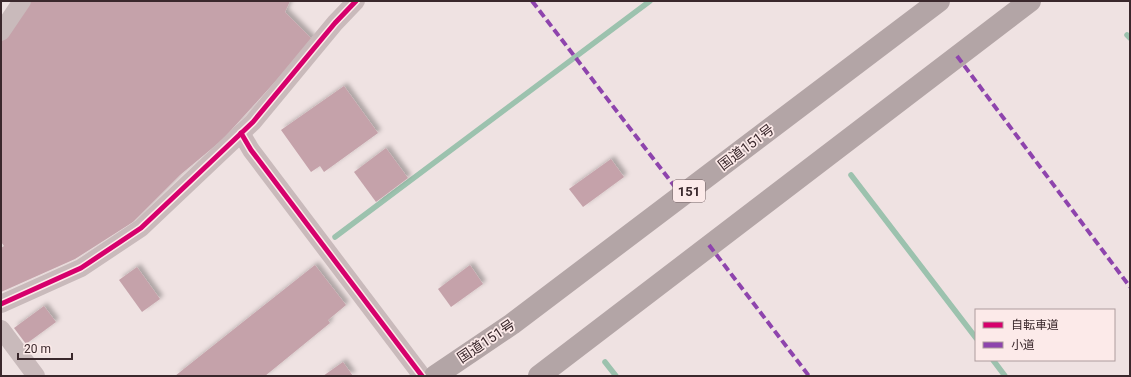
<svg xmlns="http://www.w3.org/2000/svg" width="1131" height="377" viewBox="0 0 1131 377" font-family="Roboto,'Noto Sans JP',sans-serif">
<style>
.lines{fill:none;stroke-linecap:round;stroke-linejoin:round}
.stream{stroke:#9cc2ae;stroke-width:5.5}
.building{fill:#c5a2aa;filter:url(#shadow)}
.minor{stroke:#c9babb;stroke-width:18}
.trunk{stroke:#b3a5a6;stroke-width:22}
.quiet{stroke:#8e44ad;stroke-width:4;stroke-dasharray:8 4;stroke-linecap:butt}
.cycleway-casing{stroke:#fceae9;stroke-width:8}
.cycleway{stroke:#d6006c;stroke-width:5}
.labels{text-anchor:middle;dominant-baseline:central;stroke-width:3.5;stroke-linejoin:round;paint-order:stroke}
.shield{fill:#fceae9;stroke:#746265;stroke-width:1}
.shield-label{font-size:13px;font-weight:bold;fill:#3a282c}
.street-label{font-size:14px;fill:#3a282c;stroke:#fceae9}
</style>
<defs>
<filter id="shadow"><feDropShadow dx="3.5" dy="-3.5" stdDeviation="2" flood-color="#0004"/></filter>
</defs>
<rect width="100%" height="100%" fill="#efe2e2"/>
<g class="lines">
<g class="stream">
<path d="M 1127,35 L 1130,38"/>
<path d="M 851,175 L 976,338"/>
<path d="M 335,237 L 650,1"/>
<path d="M 993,360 L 1005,376"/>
<path d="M 605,362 L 616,376"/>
</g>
</g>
<g class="building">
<path d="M 31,1 L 290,1 L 285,12 L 313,40 L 222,140 L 180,175 L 133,222 L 75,259 L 1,292 L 1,248 L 4,246 L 1,242 L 1,42 Z"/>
<path d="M 344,86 L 378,133 L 324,172 L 320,166 L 311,172 L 281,130 Z"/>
<path d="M 386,148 L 408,178 L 376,202 L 354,172 Z"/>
<path d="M 611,159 L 624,177 L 583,207 L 569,189 Z"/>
<path d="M 315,265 L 346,305 L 328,320 L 330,323 L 265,376 L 175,376 Z"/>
<path d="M 470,265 L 483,284 L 451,307 L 438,289 Z"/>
<path d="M 137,267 L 160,299 L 142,312 L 119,280 Z"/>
<path d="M 44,306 L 56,322 L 26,344 L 14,328 Z"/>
<path d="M 343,362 L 353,376 L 323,376 Z"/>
</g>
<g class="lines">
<g class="minor">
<path d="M 1,32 L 22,1"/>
<path d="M 241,133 L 251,150 L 422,376"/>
<path d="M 1,304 L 81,268 L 141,228 L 253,122 L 335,23 L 356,1"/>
<path d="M 1,329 L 36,376"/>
</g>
<g class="trunk">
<path d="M 435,376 L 512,324 L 939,1"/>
<path d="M 539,376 L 1030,1"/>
</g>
<g class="quiet">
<path d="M 532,1 L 682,196"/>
<path d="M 957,56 L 1130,287"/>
<path d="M 709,245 L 809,376"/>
</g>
<defs>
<g id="cycleway">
<path d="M 241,133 L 251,150 L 422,376"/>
<path d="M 1,304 L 81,268 L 141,228 L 253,122 L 335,23 L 356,1"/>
</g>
</defs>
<use href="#cycleway" class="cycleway-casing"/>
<use href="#cycleway" class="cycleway"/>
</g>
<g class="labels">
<rect class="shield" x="673" y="180" width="32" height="22" rx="3"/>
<g class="shield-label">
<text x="689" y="191">151</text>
</g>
<g class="street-label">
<text transform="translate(746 147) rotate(-37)">国道151号</text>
<text transform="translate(486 341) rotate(-34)">国道151号</text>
</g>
</g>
<rect width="1131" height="377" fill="none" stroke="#3a282c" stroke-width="4"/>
<rect x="975" y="309" width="140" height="52" fill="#fceae9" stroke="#ae9c9d"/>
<rect x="983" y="322" width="20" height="6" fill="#d6006c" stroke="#ae9c9d"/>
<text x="1011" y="329" font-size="12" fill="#3a282c">自転車道</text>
<rect x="983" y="342" width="20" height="6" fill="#8e44ad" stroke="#ae9c9d"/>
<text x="1011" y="349" font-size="12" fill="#3a282c">小道</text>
<path d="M18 353v6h54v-6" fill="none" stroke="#3a282c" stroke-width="2"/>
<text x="24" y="353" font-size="12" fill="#3a282c" stroke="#fceae9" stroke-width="3" paint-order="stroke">20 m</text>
</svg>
